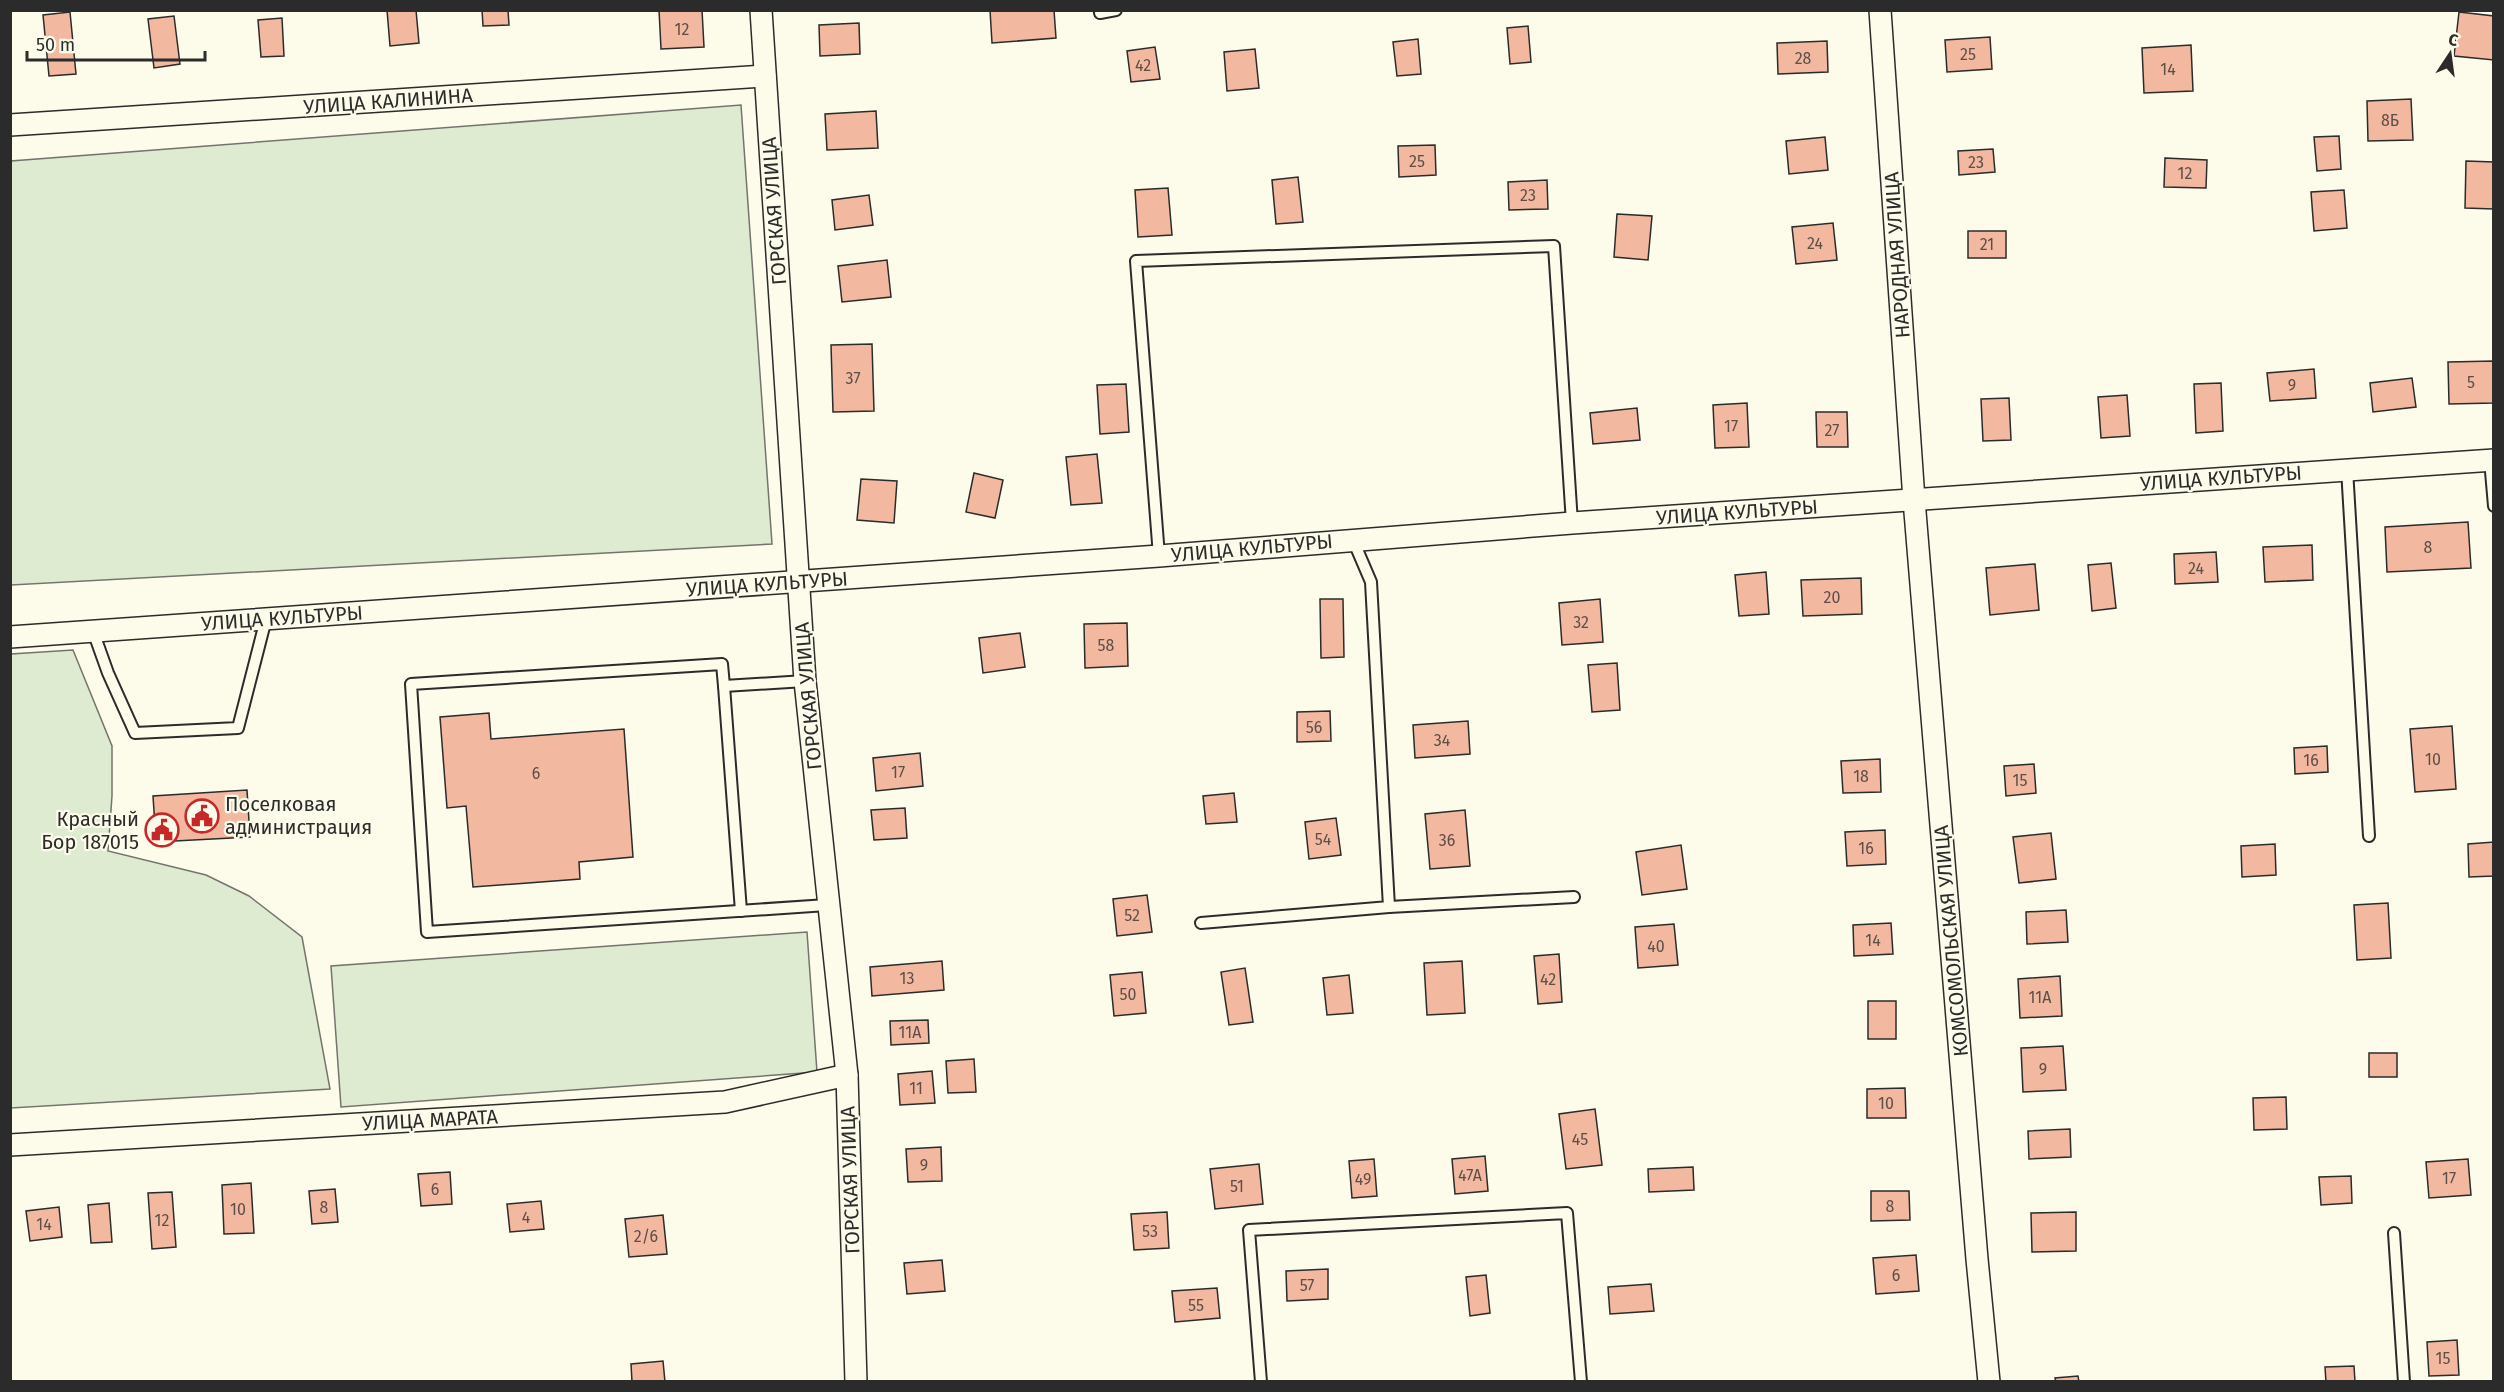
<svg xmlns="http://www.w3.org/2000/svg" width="2504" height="1392" viewBox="0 0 2504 1392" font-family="'Fira Sans',sans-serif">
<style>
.green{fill:#deebd1;stroke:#74746e;stroke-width:1.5}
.building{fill:#f2b8a0;stroke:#2b2b2b;stroke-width:1.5}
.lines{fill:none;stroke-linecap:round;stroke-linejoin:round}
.service-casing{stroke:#2b2b2b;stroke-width:14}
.minor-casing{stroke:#2b2b2b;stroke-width:24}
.service{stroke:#fdfbea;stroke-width:10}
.minor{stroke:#fdfbea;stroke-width:21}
.labels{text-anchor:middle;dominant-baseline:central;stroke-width:4.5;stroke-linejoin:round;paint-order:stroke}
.number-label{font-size:16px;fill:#5d4e48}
.street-label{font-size:20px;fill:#2b2b2b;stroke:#fdfbea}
.poi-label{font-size:20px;fill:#2b2b2b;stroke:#fdfbea;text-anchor:start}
</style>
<rect width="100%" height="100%" fill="#fdfbea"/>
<g class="green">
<path d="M 741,105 L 772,544 L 11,585 L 11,161 Z"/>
<path d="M 73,650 L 112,746 L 112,796 L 108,851 L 206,875 L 249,896 L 302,937 L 330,1089 L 11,1108 L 11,654 Z"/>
<path d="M 807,932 L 817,1072 L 341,1107 L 331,966 Z"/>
</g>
<g class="building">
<path d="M 387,10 L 416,10 L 419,43 L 390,46 Z"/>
<path d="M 482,10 L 508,10 L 509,25 L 483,26 Z"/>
<path d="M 659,10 L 702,10 L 704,47 L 661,49 Z"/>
<path d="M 990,10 L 1054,10 L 1056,38 L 992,43 Z"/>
<path d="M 70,12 L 76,74 L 49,76 L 43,15 Z"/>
<path d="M 2459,12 L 2494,16 L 2494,60 L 2454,56 Z"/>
<path d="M 174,16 L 180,64 L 154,68 L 148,19 Z"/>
<path d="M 282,18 L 284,56 L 261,57 L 258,20 Z"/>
<path d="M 859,23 L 860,54 L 820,56 L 819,25 Z"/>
<path d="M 1528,26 L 1531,62 L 1510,64 L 1507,28 Z"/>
<path d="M 1990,37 L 1992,69 L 1947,72 L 1945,40 Z"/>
<path d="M 1418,39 L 1421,74 L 1397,76 L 1393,42 Z"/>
<path d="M 1827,41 L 1828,72 L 1778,74 L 1777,43 Z"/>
<path d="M 2191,45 L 2193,91 L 2144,93 L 2142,48 Z"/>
<path d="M 1155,47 L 1160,79 L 1131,82 L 1127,51 Z"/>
<path d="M 1255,49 L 1259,88 L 1227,91 L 1224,52 Z"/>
<path d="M 2411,99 L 2413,140 L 2368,141 L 2367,101 Z"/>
<path d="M 876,111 L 878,148 L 827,150 L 825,114 Z"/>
<path d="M 2339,136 L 2341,169 L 2317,171 L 2314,137 Z"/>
<path d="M 1825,137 L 1828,170 L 1789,174 L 1786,141 Z"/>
<path d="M 1435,145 L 1436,175 L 1399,177 L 1398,146 Z"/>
<path d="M 1993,149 L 1995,172 L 1959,175 L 1958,151 Z"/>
<path d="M 2165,158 L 2207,160 L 2206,188 L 2164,187 Z"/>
<path d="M 2466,161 L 2494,162 L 2494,209 L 2465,208 Z"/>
<path d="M 1298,177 L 1303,222 L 1276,224 L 1272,180 Z"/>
<path d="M 1547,180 L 1548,209 L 1509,210 L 1508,182 Z"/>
<path d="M 1168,188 L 1172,235 L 1138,237 L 1135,190 Z"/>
<path d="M 2344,190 L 2347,228 L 2314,231 L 2311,192 Z"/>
<path d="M 869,195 L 873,225 L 835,230 L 832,200 Z"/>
<path d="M 1617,214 L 1652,216 L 1648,260 L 1614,257 Z"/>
<path d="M 1833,223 L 1837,260 L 1796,264 L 1792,227 Z"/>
<rect x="1968" y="231" width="38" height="27"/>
<path d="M 887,260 L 891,297 L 842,302 L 838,266 Z"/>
<path d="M 872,344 L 874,411 L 833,412 L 831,345 Z"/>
<path d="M 2494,361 L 2494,403 L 2449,404 L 2448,362 Z"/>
<path d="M 2314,369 L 2316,398 L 2270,401 L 2267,373 Z"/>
<path d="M 2412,378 L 2416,407 L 2373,412 L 2370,383 Z"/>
<path d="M 2221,383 L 2223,431 L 2196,433 L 2194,384 Z"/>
<path d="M 1126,384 L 1129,432 L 1100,434 L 1097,385 Z"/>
<path d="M 2127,395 L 2130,436 L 2101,438 L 2098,397 Z"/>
<path d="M 2009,398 L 2011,440 L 1983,441 L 1981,399 Z"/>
<path d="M 1747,403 L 1749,447 L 1715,448 L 1713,405 Z"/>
<path d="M 1637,408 L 1640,440 L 1593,444 L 1590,413 Z"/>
<path d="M 1816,412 L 1847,412 L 1848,447 L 1817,447 Z"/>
<path d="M 1097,454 L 1102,503 L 1071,505 L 1066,457 Z"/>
<path d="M 974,473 L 1003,480 L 995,518 L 966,512 Z"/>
<path d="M 861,479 L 897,481 L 894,523 L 857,520 Z"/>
<path d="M 2468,522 L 2471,568 L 2387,572 L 2385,527 Z"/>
<path d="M 2312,545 L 2313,580 L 2265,582 L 2263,547 Z"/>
<path d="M 2216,552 L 2218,582 L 2175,584 L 2174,554 Z"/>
<path d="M 2111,563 L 2116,608 L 2092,611 L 2088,565 Z"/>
<path d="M 2035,564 L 2039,610 L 1990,615 L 1986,568 Z"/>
<path d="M 1766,572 L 1769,614 L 1739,616 L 1735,575 Z"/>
<path d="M 1861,578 L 1862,614 L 1803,616 L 1801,580 Z"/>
<path d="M 1320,599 L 1343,599 L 1344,657 L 1321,658 Z"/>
<path d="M 1600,599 L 1603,642 L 1562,645 L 1559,603 Z"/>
<path d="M 1127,623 L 1128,666 L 1085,668 L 1084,624 Z"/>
<path d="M 1020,633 L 1025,667 L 983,673 L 979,638 Z"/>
<path d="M 1617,663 L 1620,710 L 1592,712 L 1588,665 Z"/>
<path d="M 1330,711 L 1331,741 L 1297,742 L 1297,712 Z"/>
<path d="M 489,713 L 491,739 L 624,729 L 633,857 L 579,862 L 580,879 L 473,887 L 466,806 L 447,808 L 440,717 Z"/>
<path d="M 1468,721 L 1470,754 L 1415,758 L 1413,725 Z"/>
<path d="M 2452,726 L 2456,789 L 2415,792 L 2410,729 Z"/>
<path d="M 2327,746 L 2328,772 L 2295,774 L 2294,748 Z"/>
<path d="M 920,753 L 923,786 L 876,791 L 873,758 Z"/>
<path d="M 1880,759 L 1881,792 L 1843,793 L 1841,761 Z"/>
<path d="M 2034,764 L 2036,793 L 2006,796 L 2004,766 Z"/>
<path d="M 247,790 L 250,837 L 156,842 L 153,796 Z"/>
<path d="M 1234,793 L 1237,822 L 1206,824 L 1203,796 Z"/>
<path d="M 905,808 L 907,838 L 874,840 L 871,810 Z"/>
<path d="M 1465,810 L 1470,866 L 1430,869 L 1425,814 Z"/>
<path d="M 1336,818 L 1341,855 L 1309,859 L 1305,822 Z"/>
<path d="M 1885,830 L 1886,864 L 1847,866 L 1845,832 Z"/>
<path d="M 2051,833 L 2056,879 L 2019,883 L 2013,837 Z"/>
<path d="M 2494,842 L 2494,876 L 2469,877 L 2468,844 Z"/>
<path d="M 2275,844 L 2276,875 L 2242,877 L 2241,846 Z"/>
<path d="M 1681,845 L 1687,889 L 1642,895 L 1636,852 Z"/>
<path d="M 1147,895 L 1152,932 L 1117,936 L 1113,899 Z"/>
<path d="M 2388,903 L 2391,958 L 2357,960 L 2354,905 Z"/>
<path d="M 2066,910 L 2068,942 L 2027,944 L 2026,912 Z"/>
<path d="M 1891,923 L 1893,954 L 1854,956 L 1853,925 Z"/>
<path d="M 1674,924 L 1678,965 L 1638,968 L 1635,927 Z"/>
<path d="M 1559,954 L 1562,1002 L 1538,1004 L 1534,956 Z"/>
<path d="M 942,961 L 944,990 L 872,996 L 870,967 Z"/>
<path d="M 1462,961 L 1465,1013 L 1427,1015 L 1424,963 Z"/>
<path d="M 1245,968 L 1253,1022 L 1229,1025 L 1221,972 Z"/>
<path d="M 1142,972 L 1146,1013 L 1114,1016 L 1110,975 Z"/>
<path d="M 1349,975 L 1353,1013 L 1327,1015 L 1323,978 Z"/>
<path d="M 2060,976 L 2062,1016 L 2020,1018 L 2018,979 Z"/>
<rect x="1868" y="1001" width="28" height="38"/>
<path d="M 928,1020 L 929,1043 L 891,1045 L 890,1021 Z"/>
<path d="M 2063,1046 L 2066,1090 L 2023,1092 L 2021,1048 Z"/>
<rect x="2369" y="1053" width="28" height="24"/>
<path d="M 974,1059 L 976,1092 L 948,1093 L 946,1061 Z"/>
<path d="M 932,1071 L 935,1103 L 900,1105 L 898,1074 Z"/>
<path d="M 1905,1088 L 1906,1118 L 1867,1118 L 1867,1089 Z"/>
<path d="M 2286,1097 L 2287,1129 L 2254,1130 L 2253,1098 Z"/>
<path d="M 1595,1109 L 1602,1165 L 1566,1169 L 1559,1114 Z"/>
<path d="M 2070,1129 L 2071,1157 L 2029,1159 L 2028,1131 Z"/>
<path d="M 941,1147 L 942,1181 L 908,1182 L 906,1149 Z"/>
<path d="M 1485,1156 L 1488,1191 L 1455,1194 L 1452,1159 Z"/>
<path d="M 1374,1159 L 1377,1196 L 1352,1198 L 1349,1161 Z"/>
<path d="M 2468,1159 L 2471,1195 L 2429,1198 L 2426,1162 Z"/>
<path d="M 1259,1164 L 1263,1204 L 1215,1209 L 1210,1169 Z"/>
<path d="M 1693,1167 L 1694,1190 L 1649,1192 L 1648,1169 Z"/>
<path d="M 450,1172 L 452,1204 L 421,1206 L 418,1174 Z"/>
<path d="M 2351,1176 L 2352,1203 L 2321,1205 L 2319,1177 Z"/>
<path d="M 251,1183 L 254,1233 L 224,1234 L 222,1185 Z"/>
<path d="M 335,1189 L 338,1222 L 312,1224 L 309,1191 Z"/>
<path d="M 1871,1191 L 1909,1191 L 1910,1220 L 1871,1221 Z"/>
<path d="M 172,1192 L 176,1247 L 152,1249 L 148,1193 Z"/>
<path d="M 541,1201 L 544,1229 L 510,1232 L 507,1204 Z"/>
<path d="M 109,1203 L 112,1242 L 91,1243 L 88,1205 Z"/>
<path d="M 59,1207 L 62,1237 L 30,1241 L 26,1211 Z"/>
<path d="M 1167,1212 L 1169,1248 L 1134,1250 L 1131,1214 Z"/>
<path d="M 2076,1212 L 2076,1251 L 2032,1252 L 2031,1213 Z"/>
<path d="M 663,1215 L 667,1254 L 629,1257 L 625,1219 Z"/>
<path d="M 1916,1255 L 1919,1291 L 1876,1294 L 1873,1258 Z"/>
<path d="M 942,1260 L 945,1291 L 907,1294 L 904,1263 Z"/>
<path d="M 1328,1269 L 1328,1299 L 1287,1301 L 1286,1271 Z"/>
<path d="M 1486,1275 L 1490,1313 L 1470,1316 L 1466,1277 Z"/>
<path d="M 1651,1284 L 1654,1311 L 1610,1314 L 1608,1287 Z"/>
<path d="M 1217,1288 L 1220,1318 L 1175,1322 L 1172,1291 Z"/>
<path d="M 2457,1340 L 2459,1375 L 2429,1376 L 2427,1342 Z"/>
<path d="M 663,1361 L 665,1382 L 632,1382 L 631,1364 Z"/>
<path d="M 2354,1366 L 2355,1382 L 2326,1382 L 2325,1367 Z"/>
<path d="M 2078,1376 L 2079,1382 L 2056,1382 L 2055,1378 Z"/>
</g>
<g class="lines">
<defs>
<g id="service">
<path d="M 1100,13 L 1116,10"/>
<path d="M 2490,460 L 2494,506"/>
<path d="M 2347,469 L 2369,836"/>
<path d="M 1159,556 L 1136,261 L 1554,246 L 1572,523"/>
<path d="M 93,631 L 108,673 L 135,733 L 238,728 L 266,619"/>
<path d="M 805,681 L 724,686 L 722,664 L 411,684 L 427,932 L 827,905"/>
<path d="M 724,686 L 741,911"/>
<path d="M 1389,907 L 1574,897"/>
<path d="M 1201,923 L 1389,907 L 1371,582 L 1353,540"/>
<path d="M 2394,1233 L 2404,1382"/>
<path d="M 1261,1382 L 1249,1230 L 1567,1213 L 1581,1382"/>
</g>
<g id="minor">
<path d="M 761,10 L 805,681 L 847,1075 L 856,1382"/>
<path d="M 1880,10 L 1914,500 L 1977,1259 L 1989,1382"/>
<path d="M 10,125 L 765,76"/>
<path d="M 10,637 L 1159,556 L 1572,523 L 2494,460"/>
<path d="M 10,1145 L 725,1102 L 847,1075"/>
</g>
</defs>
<use href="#service" class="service-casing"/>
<use href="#minor" class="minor-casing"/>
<use href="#service" class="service"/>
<use href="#minor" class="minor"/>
</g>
<defs>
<symbol id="civic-ring" viewBox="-11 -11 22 22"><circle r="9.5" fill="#fdfbea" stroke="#c62828" stroke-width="1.5"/><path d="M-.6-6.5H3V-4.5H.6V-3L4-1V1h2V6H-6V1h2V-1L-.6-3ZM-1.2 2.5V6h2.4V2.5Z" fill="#c62828"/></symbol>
</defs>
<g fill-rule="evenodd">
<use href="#civic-ring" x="183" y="797" width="38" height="38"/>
<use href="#civic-ring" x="143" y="811" width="38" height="38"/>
</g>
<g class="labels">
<g class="number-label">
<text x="682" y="29">12</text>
<text x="1968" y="54">25</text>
<text x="1803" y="58">28</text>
<text x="1143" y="65">42</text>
<text x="2168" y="69">14</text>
<text x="2390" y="120">8Б</text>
<text x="1417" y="161">25</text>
<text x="1976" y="162">23</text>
<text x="2185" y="173">12</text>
<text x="1528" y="195">23</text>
<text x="1815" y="243">24</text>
<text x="1987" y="244">21</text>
<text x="853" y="378">37</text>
<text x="2471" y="382">5</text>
<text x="2292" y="385">9</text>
<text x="1731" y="426">17</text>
<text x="1832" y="430">27</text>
<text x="2428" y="547">8</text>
<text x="2196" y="568">24</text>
<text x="1832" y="597">20</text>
<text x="1581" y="622">32</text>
<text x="1106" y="645">58</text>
<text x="1314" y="727">56</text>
<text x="1442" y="740">34</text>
<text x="2433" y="759">10</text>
<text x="2311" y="760">16</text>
<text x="898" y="772">17</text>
<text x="536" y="773">6</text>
<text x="1861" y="776">18</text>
<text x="2020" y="780">15</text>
<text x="1323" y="839">54</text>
<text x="1447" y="840">36</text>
<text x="1866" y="848">16</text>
<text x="1132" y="915">52</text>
<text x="1873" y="940">14</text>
<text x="1656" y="946">40</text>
<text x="907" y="978">13</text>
<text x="1548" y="979">42</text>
<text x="1128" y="994">50</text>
<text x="2040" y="997">11А</text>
<text x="910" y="1032">11А</text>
<text x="2043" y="1069">9</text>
<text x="916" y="1088">11</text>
<text x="1886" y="1103">10</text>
<text x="1580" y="1139">45</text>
<text x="924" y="1165">9</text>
<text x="1470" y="1175">47А</text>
<text x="2449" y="1178">17</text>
<text x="1363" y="1179">49</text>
<text x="1237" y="1186">51</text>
<text x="435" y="1189">6</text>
<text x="1890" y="1206">8</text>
<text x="324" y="1207">8</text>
<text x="238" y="1209">10</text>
<text x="526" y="1217">4</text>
<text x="162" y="1220">12</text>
<text x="44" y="1224">14</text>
<text x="1150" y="1231">53</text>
<text x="646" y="1236">2/6</text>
<text x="1896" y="1275">6</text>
<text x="1307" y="1285">57</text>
<text x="1196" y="1305">55</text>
<text x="2443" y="1358">15</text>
</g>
<g class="street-label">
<text transform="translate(388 101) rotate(-4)">УЛИЦА КАЛИНИНА</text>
<text transform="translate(774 211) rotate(-94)">ГОРСКАЯ УЛИЦА</text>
<text transform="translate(1897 255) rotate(-94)">НАРОДНАЯ УЛИЦА</text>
<text transform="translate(2221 478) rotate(-4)">УЛИЦА КУЛЬТУРЫ</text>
<text transform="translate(1737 512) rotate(-4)">УЛИЦА КУЛЬТУРЫ</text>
<text transform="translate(1252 548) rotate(-5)">УЛИЦА КУЛЬТУРЫ</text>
<text transform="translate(767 584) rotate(-4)">УЛИЦА КУЛЬТУРЫ</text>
<text transform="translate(282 618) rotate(-4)">УЛИЦА КУЛЬТУРЫ</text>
<text transform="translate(808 696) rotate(-95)">ГОРСКАЯ УЛИЦА</text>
<text transform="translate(1951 941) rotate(-95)">КОМСОМОЛЬСКАЯ УЛИЦА</text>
<text transform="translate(430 1120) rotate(-3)">УЛИЦА МАРАТА</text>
<text transform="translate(850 1180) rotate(-92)">ГОРСКАЯ УЛИЦА</text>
</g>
<g class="poi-label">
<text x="225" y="804">Поселковая<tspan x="225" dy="23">администрация</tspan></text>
<text x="139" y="819" text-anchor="end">Красный<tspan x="139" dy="23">Бор 187015</tspan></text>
</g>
</g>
<rect width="2504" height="1392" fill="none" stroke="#2b2b2b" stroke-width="24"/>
<g transform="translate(2450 54) rotate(13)" stroke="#fdfbea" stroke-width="4.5" paint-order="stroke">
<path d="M0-4.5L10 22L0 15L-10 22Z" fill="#2b2b2b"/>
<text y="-9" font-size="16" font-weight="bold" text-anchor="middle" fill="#2b2b2b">С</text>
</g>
<path d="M27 51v9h178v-9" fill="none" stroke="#2b2b2b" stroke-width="3"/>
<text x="36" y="51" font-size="18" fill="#2b2b2b" stroke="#fdfbea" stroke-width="4.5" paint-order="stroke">50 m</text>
</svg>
